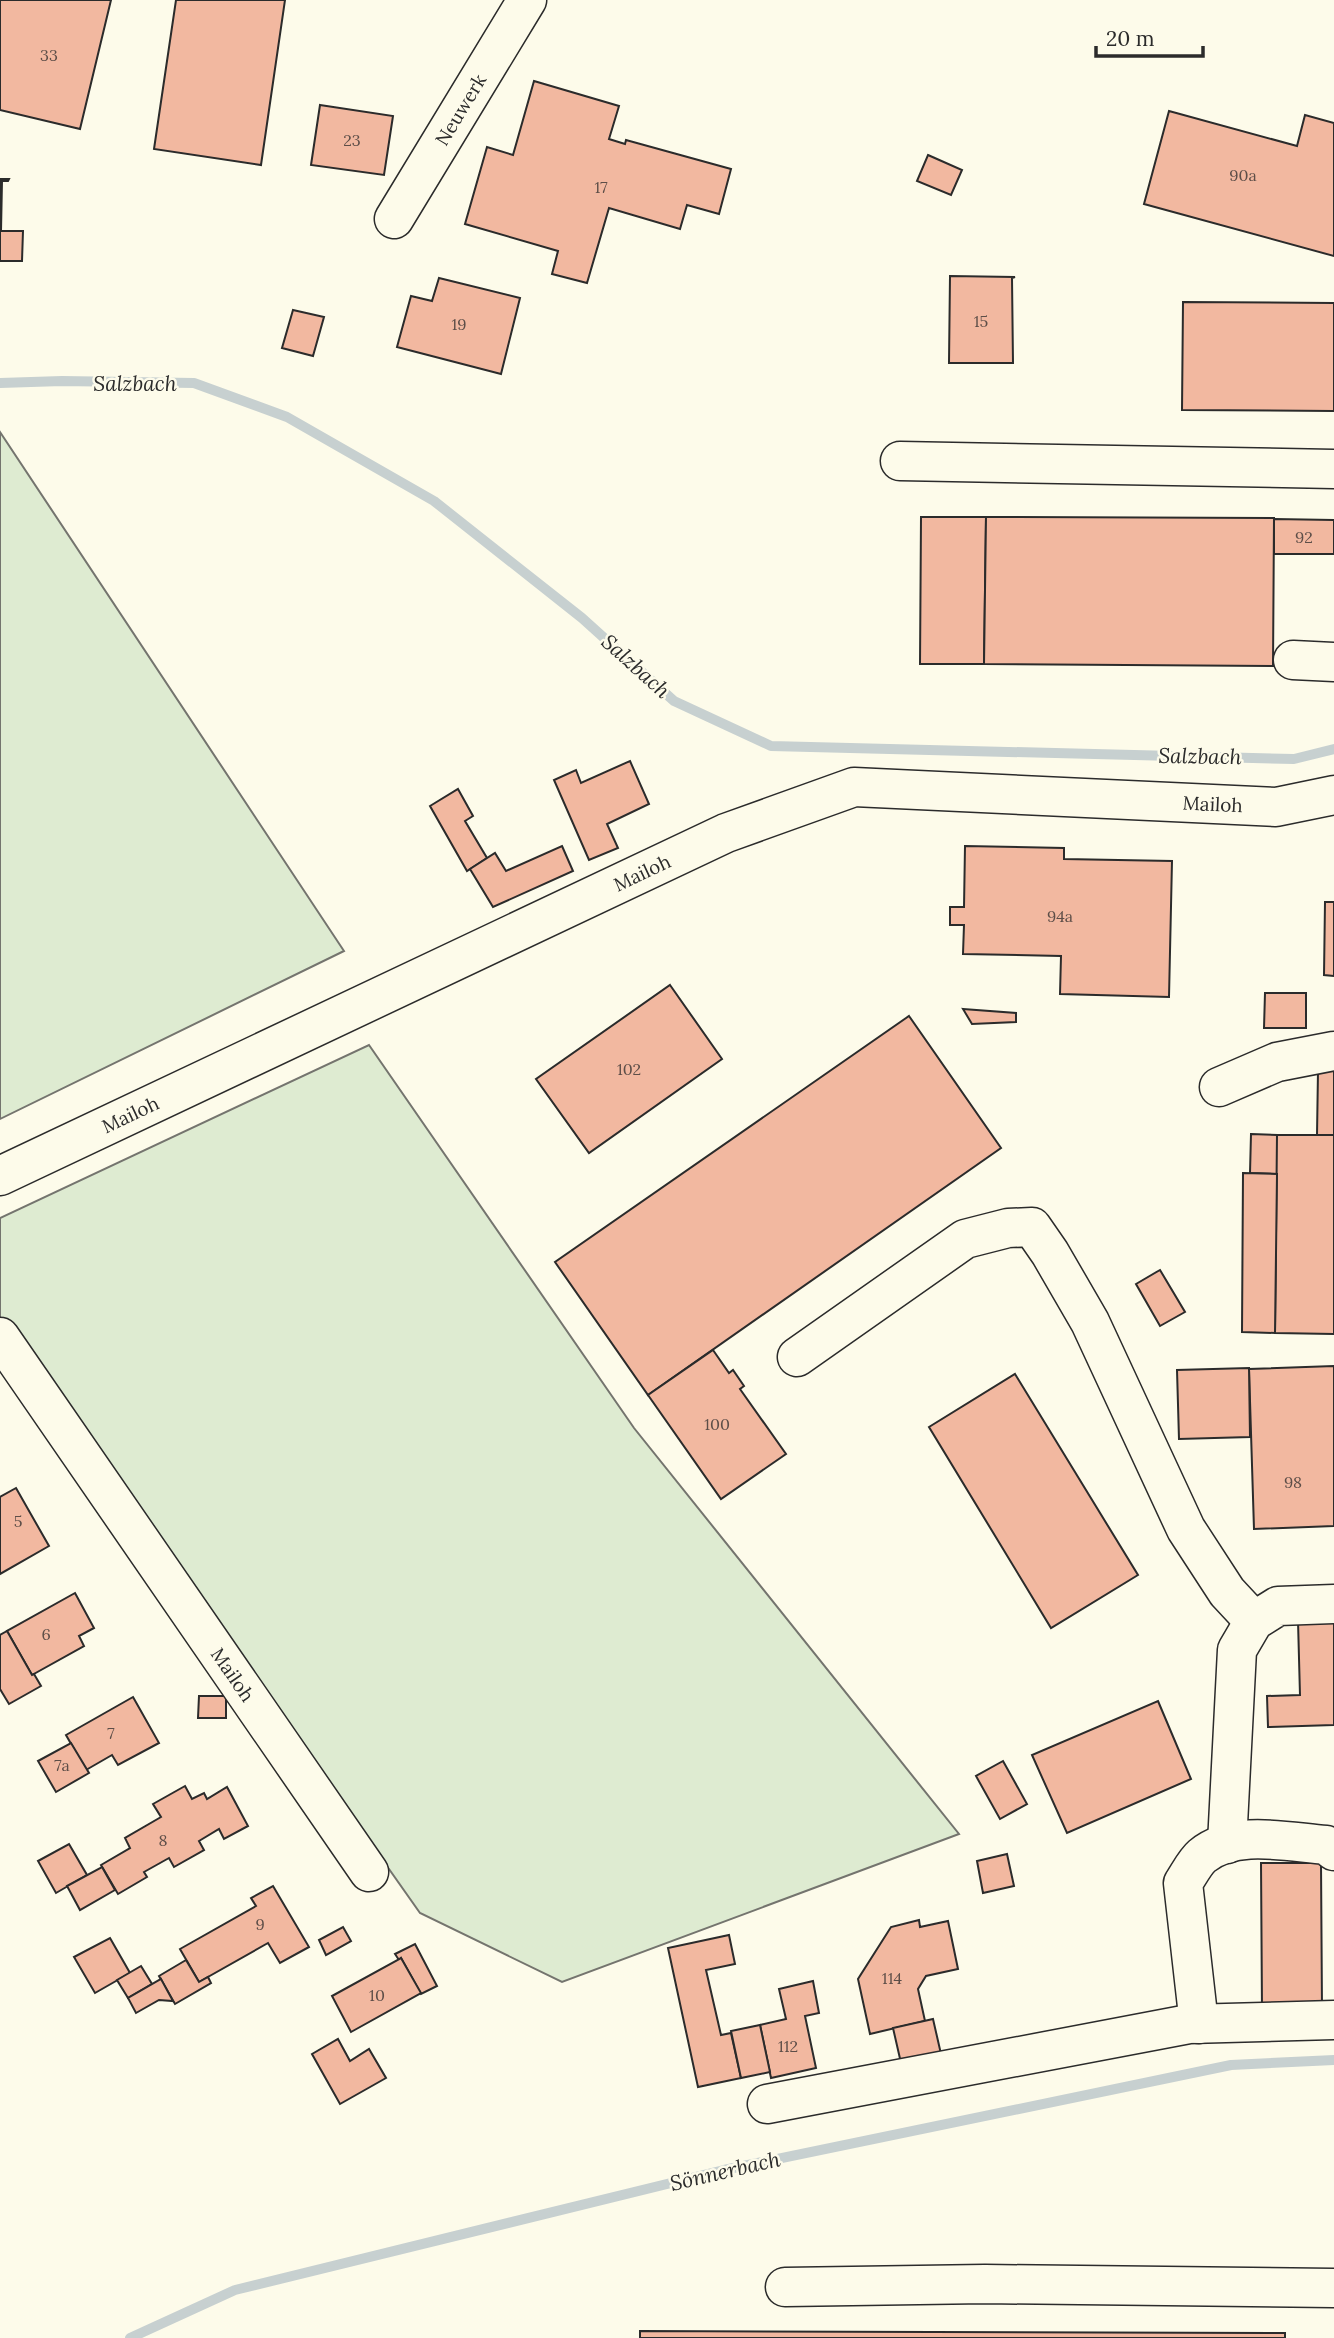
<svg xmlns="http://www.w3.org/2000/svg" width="1334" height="2338" viewBox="0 0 1334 2338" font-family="Lora,serif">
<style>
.green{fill:#deebd1;stroke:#74746e;stroke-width:2}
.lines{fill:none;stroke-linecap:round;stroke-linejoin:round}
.stream{stroke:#c7d0d0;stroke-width:10}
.building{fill:#f2b8a0;stroke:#2b2b2b;stroke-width:2}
.minor-casing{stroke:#2b2b2b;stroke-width:41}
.minor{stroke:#fdfbea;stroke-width:38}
.labels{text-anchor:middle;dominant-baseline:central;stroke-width:5;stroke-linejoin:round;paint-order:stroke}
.number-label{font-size:16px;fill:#5d4e48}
.street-label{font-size:19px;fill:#2b2b2b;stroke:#fdfbea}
.water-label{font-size:21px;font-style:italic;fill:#2b2b2b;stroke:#fdfbea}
</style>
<rect width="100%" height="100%" fill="#fdfbea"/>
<g class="green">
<path d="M 0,432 L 344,951 L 0,1119 Z"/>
<path d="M 369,1045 L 634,1428 L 959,1834 L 562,1982 L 420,1913 L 0,1317 L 0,1218 Z"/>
</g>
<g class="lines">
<g class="stream">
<path d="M 0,383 L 62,381 L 194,383 L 287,417 L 434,501 L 582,618 L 674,701 L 771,746 L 1294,759 L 1334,749"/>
<path d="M 130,2338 L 235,2290 L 724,2170 L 1231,2065 L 1334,2060"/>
</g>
</g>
<g class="building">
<path d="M 0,0 L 111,0 L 80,129 L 0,110 Z"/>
<path d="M 176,0 L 285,0 L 261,165 L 154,149 Z"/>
<path d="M 534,81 L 619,106 L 609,139 L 625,144 L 626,140 L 731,169 L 719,214 L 687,205 L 680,229 L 609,208 L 587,283 L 552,274 L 558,251 L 465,224 L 487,147 L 513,155 Z"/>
<path d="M 320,105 L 393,116 L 384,175 L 311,165 Z"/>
<path d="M 1169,111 L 1297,146 L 1305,115 L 1334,123 L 1334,256 L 1144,204 Z"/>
<path d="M 928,155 L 962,170 L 951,195 L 917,181 Z"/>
<path d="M 0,179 L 9,179 L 8,181 L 2,181 L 1,231 L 23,231 L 22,261 L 0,261 Z"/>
<path d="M 950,276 L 1015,277 L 1012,278 L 1013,363 L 949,363 Z"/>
<path d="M 439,278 L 520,298 L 501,374 L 397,347 L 411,296 L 432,301 Z"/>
<path d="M 1183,302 L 1334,303 L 1334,411 L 1182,410 Z"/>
<path d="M 293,310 L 324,317 L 313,356 L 282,348 Z"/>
<path d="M 921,517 L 986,517 L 984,664 L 920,664 Z"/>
<path d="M 986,517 L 1274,518 L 1273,666 L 984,664 Z"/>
<path d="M 1274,519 L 1334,520 L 1334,554 L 1274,554 Z"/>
<path d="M 630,761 L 649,804 L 607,824 L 618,848 L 589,860 L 554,780 L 576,770 L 581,783 Z"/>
<path d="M 458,789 L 473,816 L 465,821 L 487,858 L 467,871 L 430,806 Z"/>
<path d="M 562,846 L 573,871 L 493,907 L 470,869 L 495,853 L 506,871 Z"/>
<path d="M 965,846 L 1064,848 L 1064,859 L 1172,861 L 1169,997 L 1060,994 L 1061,956 L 963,954 L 964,925 L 950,925 L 950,907 L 964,907 Z"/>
<path d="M 1325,902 L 1334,902 L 1334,976 L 1324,975 Z"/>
<path d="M 670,985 L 722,1059 L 589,1153 L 536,1079 Z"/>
<path d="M 1265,993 L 1306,993 L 1306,1028 L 1264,1028 Z"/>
<path d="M 963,1009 L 1016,1013 L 1016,1022 L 972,1024 Z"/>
<path d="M 909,1016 L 1001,1148 L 648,1395 L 555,1262 Z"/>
<path d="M 1318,1071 L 1334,1071 L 1334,1135 L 1317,1135 Z"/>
<path d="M 1251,1134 L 1277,1135 L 1277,1174 L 1250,1173 Z"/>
<path d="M 1277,1135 L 1334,1135 L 1334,1334 L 1275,1333 Z"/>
<path d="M 1243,1173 L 1277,1174 L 1275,1333 L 1242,1332 Z"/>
<path d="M 1160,1270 L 1185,1312 L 1160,1326 L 1136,1284 Z"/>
<path d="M 713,1350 L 729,1373 L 733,1370 L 744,1386 L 740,1389 L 786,1454 L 721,1499 L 648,1395 Z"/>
<path d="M 1334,1366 L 1334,1526 L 1254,1529 L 1249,1369 Z"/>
<path d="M 1249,1368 L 1250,1437 L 1179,1439 L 1177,1370 Z"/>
<path d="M 1015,1374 L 1138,1575 L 1051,1628 L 929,1427 Z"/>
<path d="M 16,1488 L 49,1546 L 0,1574 L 0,1497 Z"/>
<path d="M 75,1593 L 94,1628 L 79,1636 L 84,1646 L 32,1675 L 7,1631 Z"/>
<path d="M 1334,1620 L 1334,1725 L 1268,1727 L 1267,1696 L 1300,1695 L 1298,1621 Z"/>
<path d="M 7,1631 L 32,1675 L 34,1674 L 41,1686 L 9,1704 L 0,1689 L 0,1635 Z"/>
<path d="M 199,1696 L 226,1696 L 226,1718 L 198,1718 Z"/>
<path d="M 133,1697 L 159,1743 L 118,1765 L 112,1755 L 86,1770 L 66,1735 Z"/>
<path d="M 1158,1701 L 1191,1779 L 1067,1833 L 1032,1755 Z"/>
<path d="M 71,1743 L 89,1773 L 56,1792 L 38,1761 Z"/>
<path d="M 1003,1761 L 1027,1804 L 1000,1819 L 976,1776 Z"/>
<path d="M 185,1786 L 192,1799 L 204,1793 L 207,1799 L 227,1787 L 248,1826 L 224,1839 L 219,1829 L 199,1841 L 204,1850 L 174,1867 L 169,1858 L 144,1872 L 147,1877 L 118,1894 L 101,1865 L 130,1848 L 125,1838 L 161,1817 L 153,1804 Z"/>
<path d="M 69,1844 L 87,1875 L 56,1893 L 38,1861 Z"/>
<path d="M 1007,1854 L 1014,1886 L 983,1893 L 977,1861 Z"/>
<path d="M 1261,1863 L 1321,1863 L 1322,2008 L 1262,2009 Z"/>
<path d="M 102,1867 L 115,1890 L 80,1910 L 67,1886 Z"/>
<path d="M 273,1886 L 309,1947 L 280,1963 L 268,1943 L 199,1982 L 180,1949 L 256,1906 L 251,1898 Z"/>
<path d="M 919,1920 L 920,1927 L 948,1921 L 958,1969 L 926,1976 L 918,1989 L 925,2021 L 870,2034 L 858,1979 L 891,1927 Z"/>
<path d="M 343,1927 L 351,1941 L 326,1955 L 319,1940 Z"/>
<path d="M 729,1935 L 735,1964 L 706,1970 L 721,2035 L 731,2033 L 741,2078 L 698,2087 L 668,1948 Z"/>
<path d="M 110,1938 L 130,1973 L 95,1993 L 74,1957 Z"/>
<path d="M 415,1944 L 437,1986 L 421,1994 L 401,1958 L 399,1960 L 395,1954 Z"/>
<path d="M 401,1958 L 421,1993 L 351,2032 L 332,1996 Z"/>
<path d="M 186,1960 L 199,1982 L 208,1977 L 211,1983 L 175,2004 L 159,1976 Z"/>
<path d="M 141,1966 L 152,1984 L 128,1998 L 117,1980 Z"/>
<path d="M 161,1979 L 173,2001 L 159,2000 L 136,2013 L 128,1998 Z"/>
<path d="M 813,1981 L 819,2013 L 805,2016 L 816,2068 L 771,2078 L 760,2025 L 786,2019 L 779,1989 Z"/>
<path d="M 933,2019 L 941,2054 L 901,2063 L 893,2028 Z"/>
<path d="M 760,2025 L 770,2072 L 741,2078 L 731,2031 Z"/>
<path d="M 338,2039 L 350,2061 L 369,2049 L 386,2078 L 340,2104 L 312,2054 Z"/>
<path d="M 640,2331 L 1285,2333 L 1285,2338 L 640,2338 Z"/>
</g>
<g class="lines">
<defs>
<g id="minor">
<path id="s1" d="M 394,219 L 527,0"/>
<path d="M 900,461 L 1334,469"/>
<path d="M 1293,660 L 1334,662"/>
<path d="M 1219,1087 L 1277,1062 L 1334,1051"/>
<path id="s2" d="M 0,1176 L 726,833 L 854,787 L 1276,807 L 1334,795"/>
<path id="s3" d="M 0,1337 L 369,1872"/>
<path d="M 797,1357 L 965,1239 L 1008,1228 L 1032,1227 L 1050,1253 L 1090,1322 L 1186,1529 L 1227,1592 L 1254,1621"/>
<path d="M 1227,1844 L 1237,1650 L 1254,1621 L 1278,1606 L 1334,1604"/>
<path d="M 1199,2024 L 1183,1883 C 1189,1874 1195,1862 1202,1856 C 1235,1829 1287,1842 1326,1845 L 1334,1851"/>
<path d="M 767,2104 L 1189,2024 L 1334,2020"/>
<path d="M 785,2287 L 985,2284 L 1334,2288"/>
</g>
</defs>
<use href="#minor" class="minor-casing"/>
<use href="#minor" class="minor"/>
</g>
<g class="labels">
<g class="number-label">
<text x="49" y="55">33</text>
<text x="352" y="140">23</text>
<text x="1243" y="175">90a</text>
<text x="601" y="187">17</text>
<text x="981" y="321">15</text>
<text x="459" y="324">19</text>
<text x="1304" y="537">92</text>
<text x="1060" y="916">94a</text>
<text x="629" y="1069">102</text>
<text x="717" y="1424">100</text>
<text x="1293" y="1482">98</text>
<text x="18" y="1521">5</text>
<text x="46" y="1634">6</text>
<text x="111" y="1733">7</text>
<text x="62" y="1765">7a</text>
<text x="163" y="1840">8</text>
<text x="260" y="1924">9</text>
<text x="892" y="1978">114</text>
<text x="377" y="1995">10</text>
<text x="788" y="2046">112</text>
</g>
<g class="street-label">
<text stroke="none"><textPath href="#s1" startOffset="128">Neuwerk</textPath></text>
<text stroke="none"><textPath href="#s2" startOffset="1298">Mailoh</textPath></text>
<text stroke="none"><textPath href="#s2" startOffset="710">Mailoh</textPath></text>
<text stroke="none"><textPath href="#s2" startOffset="144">Mailoh</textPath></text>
<text stroke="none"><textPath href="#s3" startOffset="410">Mailoh</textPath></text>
</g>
<g class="water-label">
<text x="135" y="383">Salzbach</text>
<text transform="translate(636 666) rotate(42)">Salzbach</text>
<text transform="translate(1200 756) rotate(1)">Salzbach</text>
<text transform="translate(725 2171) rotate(-13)">Sönnerbach</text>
</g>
</g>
<path d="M1096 46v10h107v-10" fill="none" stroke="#2b2b2b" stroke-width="3.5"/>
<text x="1106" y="46" font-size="21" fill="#2b2b2b" stroke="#fdfbea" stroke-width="5" paint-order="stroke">20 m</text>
</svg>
